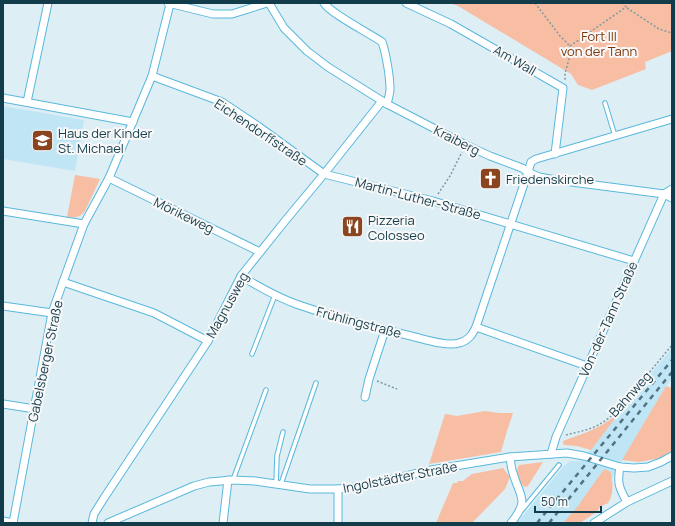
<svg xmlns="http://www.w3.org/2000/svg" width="675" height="526" viewBox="0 0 675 526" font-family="Manrope,sans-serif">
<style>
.built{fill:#c0e6f6}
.green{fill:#f8bea4}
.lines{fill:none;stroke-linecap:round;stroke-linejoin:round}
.lane-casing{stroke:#59b8dc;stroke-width:5.5}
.street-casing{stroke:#59b8dc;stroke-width:9}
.path{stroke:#7d9aa4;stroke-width:1.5;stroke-dasharray:2 2;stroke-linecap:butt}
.lane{stroke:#fff;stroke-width:3.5}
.street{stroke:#fff;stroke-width:7}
.rail{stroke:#51727f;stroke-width:2.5;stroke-dasharray:5 5;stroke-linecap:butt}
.labels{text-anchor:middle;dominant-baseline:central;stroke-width:4;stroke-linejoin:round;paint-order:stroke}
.park-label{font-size:13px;fill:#7e3609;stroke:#f8f8f8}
.street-label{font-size:13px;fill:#133c4b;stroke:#f8f8f8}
.poi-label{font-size:13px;fill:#133c4b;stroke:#f8f8f8;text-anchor:start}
</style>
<rect width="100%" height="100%" fill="#ddeef5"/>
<g class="built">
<path d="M 3,106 L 84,120 L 75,171 L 3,159 Z"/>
<path d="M 672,348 L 672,379 L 666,386 L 612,478 L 578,523 L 517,523 L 563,467 L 570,461 L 581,461 L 623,408 Z"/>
</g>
<g class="green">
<path d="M 450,3 L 672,3 L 672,51 L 645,62 L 646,69 L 592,90 L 578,85 L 571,74 L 458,6 Z"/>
<path d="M 75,175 L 100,179 L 85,211 C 79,218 75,218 67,217 Z"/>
<path d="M 666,386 L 672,388 L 672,451 L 661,458 L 639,462 L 622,460 Z"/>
<path d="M 623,408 L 591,450 L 577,446 L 564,445 L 563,443 L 563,441 C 579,435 595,430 608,421 C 614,417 618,413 623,408 Z"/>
<path d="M 485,411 L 499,413 L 513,413 L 507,431 L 501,452 L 429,464 L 445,414 L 457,416 Z"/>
<path d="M 543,462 L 528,486 L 525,487 L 523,486 C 519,480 514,472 519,465 Z"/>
<path d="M 503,468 L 510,477 L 505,489 L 472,523 L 436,523 L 453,483 L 457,483 L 458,481 L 463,481 L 472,474 Z"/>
<path d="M 605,469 L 609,471 L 611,473 C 613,484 614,496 607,504 L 605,504 L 599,508 L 598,511 L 580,523 L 563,523 L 579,505 L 582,500 L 602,472 Z"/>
</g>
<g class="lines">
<defs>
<g id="lane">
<path d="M 605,103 L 615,136"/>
<path d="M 252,354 L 275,295"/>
<path d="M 233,480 L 266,390"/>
<path d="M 276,484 L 277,456 L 283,432"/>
<path d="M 281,484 L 316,383"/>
<path d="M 522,510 L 559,465"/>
</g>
<g id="street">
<path d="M 168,3 L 213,14 L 232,14 L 267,3"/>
<path d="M 269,3 L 284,28 L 307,51 L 328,67 L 387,104 L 466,145 L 490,156 L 522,168 L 528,172 L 531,162 L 536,159 L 672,119"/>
<path d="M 324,3 C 331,14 369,33 382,42 C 386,53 390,77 390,89 C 390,94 388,99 387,104"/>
<path d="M 406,3 L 451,24 L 563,88 L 555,154"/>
<path d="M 152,76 L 222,102 L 258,126 L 324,174 L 433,201 L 634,261"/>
<path d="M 3,98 L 133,122"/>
<path d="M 27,102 L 48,3"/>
<path d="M 109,178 L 260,252"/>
<path d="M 3,211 L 84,224"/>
<path d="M 241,276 C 259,287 277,297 296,304 C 333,317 373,327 411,336 C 424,339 447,347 459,343 C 468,341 472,335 476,327 L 528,172 L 539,177 L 556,180 L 664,194 L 672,198"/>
<path d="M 63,282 L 154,313 L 208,341"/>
<path d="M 3,306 L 52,313"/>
<path d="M 476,327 L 587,366"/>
<path d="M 365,397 L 369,379 L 385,330"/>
<path d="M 3,404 L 35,409"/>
<path d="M 551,454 L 556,437 L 664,194 L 672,189"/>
<path d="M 510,457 C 511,463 511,468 513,473 C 520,498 530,499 511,523"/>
<path d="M 338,489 L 338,523"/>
<path d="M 627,502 L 672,481"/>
<path d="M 3,521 L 13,523"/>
<path d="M 13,523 L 52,313 L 63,282 L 84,224 L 109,178 L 152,76 L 170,4"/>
<path d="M 92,523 L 94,514 L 104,498 L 208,341 L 241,276 L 285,221 L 324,174 L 382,101"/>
<path d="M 108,523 L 194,486 L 209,482 L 233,480 L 255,481 L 310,489 L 338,489 L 364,486 L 431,470 L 510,457 L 567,453 L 584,456 L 620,467 L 634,468 L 648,467 L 661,462 L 672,456"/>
<path d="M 223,523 L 228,480"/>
<path d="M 594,523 L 627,502 C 619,488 617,483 620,467"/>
</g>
</defs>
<use href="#lane" class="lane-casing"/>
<use href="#street" class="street-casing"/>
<g class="path">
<path d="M 535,3 L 560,36 L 570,46 L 570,56 L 565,73 L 565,80"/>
<path d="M 627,8 L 659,29 L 672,33"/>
<path d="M 570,46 L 626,7 L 623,3"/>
<path d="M 438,194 L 450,176 L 462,152"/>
<path d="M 377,381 L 397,389"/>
<path d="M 566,435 C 577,432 590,430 600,424 C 607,420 614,414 620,408 L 672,345"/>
</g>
<use href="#lane" class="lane"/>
<use href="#street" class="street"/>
<g class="rail">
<path d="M 537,523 L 672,360"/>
<path d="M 549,523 L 672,372"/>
</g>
</g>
<defs>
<symbol id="school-square" viewBox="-11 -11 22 22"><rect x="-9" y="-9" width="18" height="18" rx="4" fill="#8a441f" stroke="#f8f8f8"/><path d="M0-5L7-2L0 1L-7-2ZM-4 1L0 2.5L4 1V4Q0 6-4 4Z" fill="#fff"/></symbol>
<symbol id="church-square" viewBox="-11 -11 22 22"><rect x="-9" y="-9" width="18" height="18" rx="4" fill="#8a441f" stroke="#f8f8f8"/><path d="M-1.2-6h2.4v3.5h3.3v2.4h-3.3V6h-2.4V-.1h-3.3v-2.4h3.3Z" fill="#fff"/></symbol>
<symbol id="restaurant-square" viewBox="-11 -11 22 22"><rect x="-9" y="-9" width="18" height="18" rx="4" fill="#8a441f" stroke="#f8f8f8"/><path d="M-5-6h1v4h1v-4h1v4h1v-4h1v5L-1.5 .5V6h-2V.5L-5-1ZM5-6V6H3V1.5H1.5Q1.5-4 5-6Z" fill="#fff"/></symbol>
</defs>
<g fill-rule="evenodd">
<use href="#school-square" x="30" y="128" width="25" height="25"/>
<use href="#church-square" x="478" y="166" width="25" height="25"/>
<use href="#restaurant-square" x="340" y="214" width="25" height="25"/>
</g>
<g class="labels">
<g class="park-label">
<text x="599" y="36">Fort III<tspan x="599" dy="15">von der Tann</tspan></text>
</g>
<g class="street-label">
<text transform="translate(515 60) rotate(30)">Am Wall</text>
<text transform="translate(261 132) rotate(34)">Eichendorffstraße</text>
<text transform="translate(457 140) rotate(27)">Kraiberg</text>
<text transform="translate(418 198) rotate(15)">Martin-Luther-Straße</text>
<text transform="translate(184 215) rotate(26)">Mörikeweg</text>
<text transform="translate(227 305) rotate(-61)">Magnusweg</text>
<text transform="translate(608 319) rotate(-66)">Von-der-Tann Straße</text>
<text transform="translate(359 322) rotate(15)">Frühlingstraße</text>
<text transform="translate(45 361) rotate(-78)">Gabelsberger Straße</text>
<text transform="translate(630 394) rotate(-48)">Bahnweg</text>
<text transform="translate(400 477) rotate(-11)">Ingolstädter Straße</text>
</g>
<g class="poi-label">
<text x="58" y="133">Haus der Kinder<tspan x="58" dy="15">St. Michael</tspan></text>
<text x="506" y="179">Friedenskirche</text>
<text x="368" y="220">Pizzeria<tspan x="368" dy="15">Colosseo</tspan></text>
</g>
</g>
<rect width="675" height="526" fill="none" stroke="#133c4b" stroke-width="8"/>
<path d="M535 506v6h66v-6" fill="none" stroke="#133c4b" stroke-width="2"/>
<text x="541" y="506" font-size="12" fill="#133c4b" stroke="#f8f8f8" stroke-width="3" paint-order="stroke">50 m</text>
</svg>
